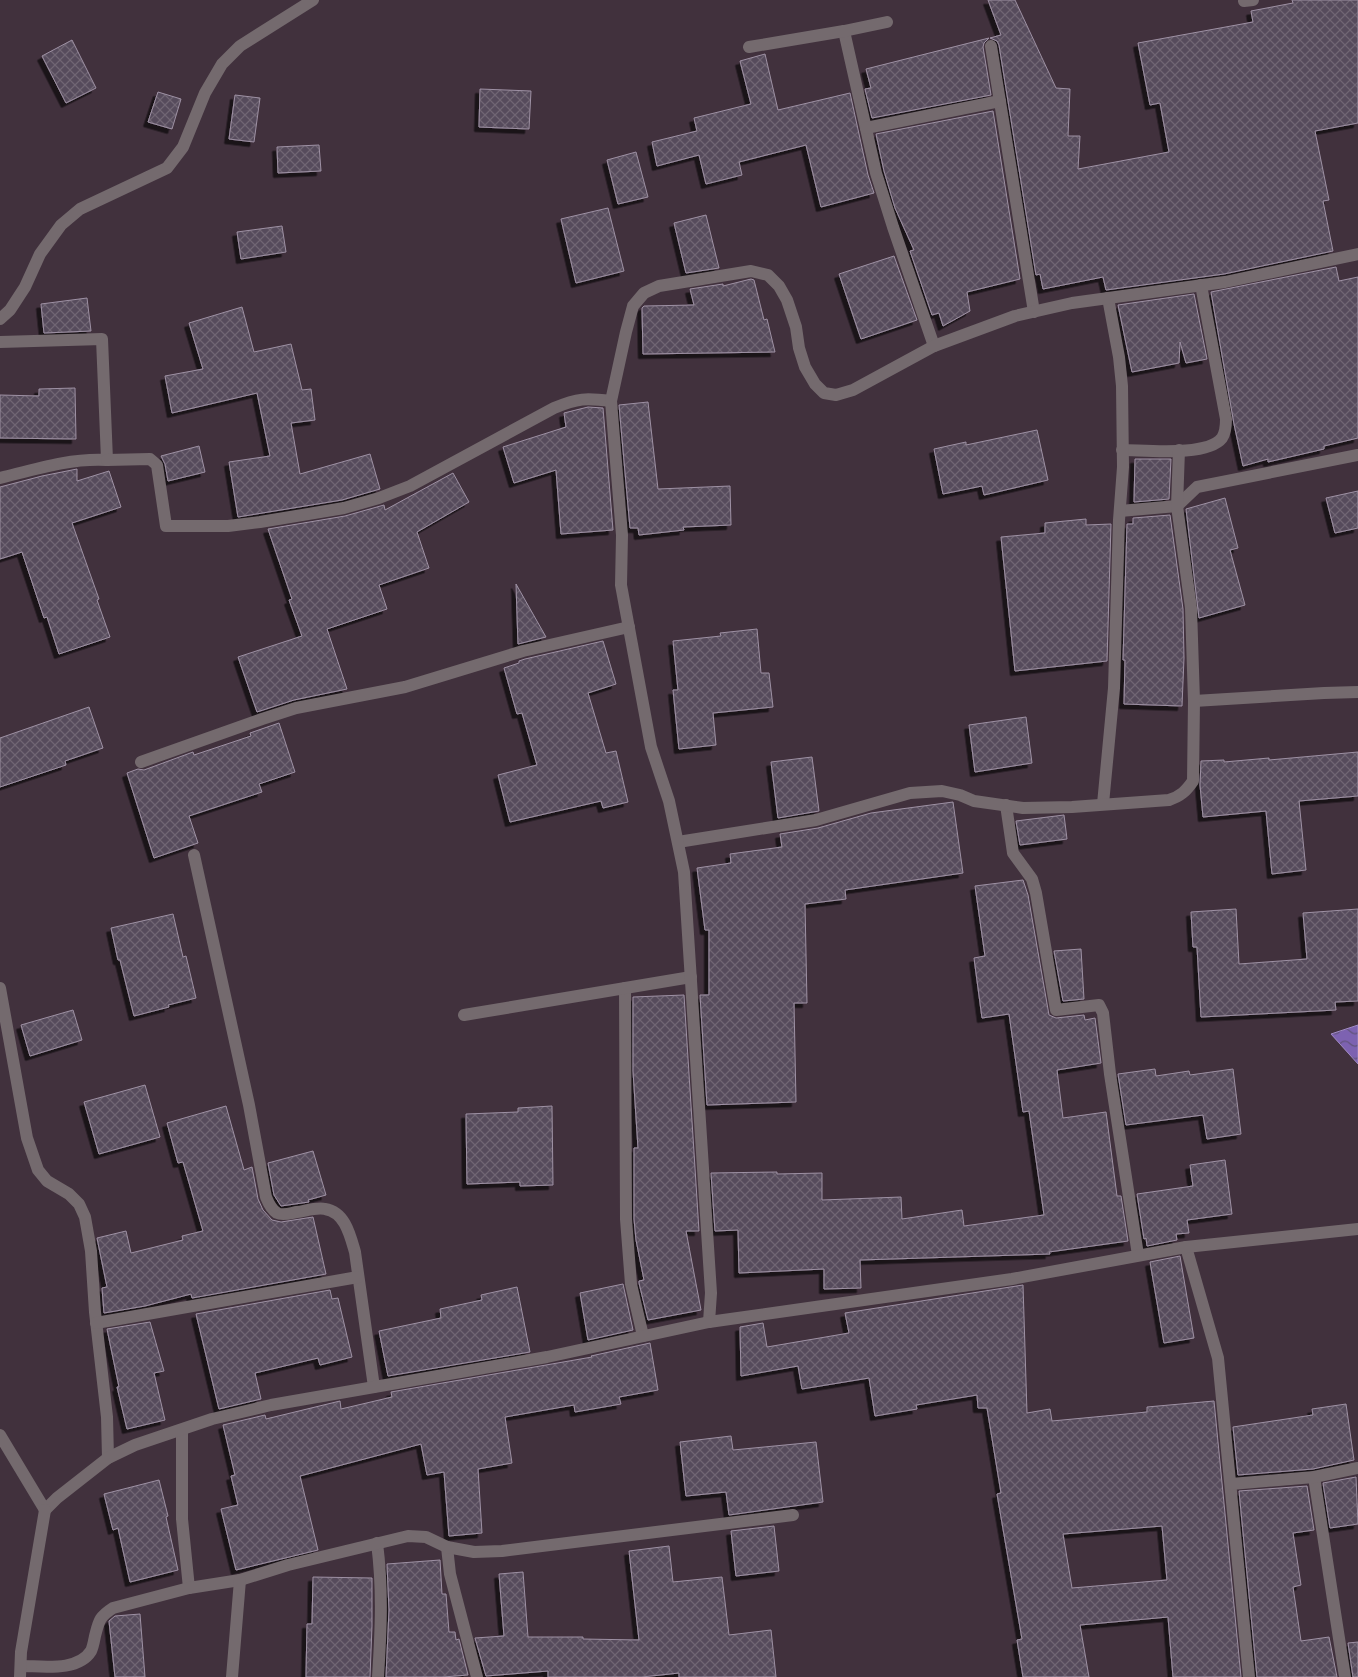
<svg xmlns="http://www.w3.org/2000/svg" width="1358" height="1677" viewBox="0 0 1358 1677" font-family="Cabin,sans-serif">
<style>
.water{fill:url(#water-waves);stroke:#a08ac3}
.building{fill:url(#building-cross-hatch);stroke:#9e91a4;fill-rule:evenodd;filter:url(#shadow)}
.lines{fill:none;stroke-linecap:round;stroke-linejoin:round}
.minor{stroke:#746a6e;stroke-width:12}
</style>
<defs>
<pattern id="water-waves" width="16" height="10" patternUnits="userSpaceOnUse" patternTransform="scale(1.25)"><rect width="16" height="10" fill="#7d62b1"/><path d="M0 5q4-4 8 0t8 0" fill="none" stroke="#62547c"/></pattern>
<pattern id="building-cross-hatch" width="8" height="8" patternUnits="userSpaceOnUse" patternTransform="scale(1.25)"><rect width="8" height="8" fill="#564b5b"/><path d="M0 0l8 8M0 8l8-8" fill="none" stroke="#6f6573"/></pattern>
<filter id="shadow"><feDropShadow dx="-4.5" dy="4.5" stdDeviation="0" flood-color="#0009"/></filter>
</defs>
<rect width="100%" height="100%" fill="#41313d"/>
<path class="water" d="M 1358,1025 L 1358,1064 L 1331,1034 Z"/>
<g class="building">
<path d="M 988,0 L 1015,0 L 1056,88 L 1070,89 L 1068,136 L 1080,136 L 1078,169 L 1169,152 L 1160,103 L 1150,105 L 1138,43 L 1253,22 L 1251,11 L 1293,3 L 1292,0 L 1358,0 L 1358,123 L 1315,131 L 1329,200 L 1323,201 L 1333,251 L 1224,274 L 1106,290 L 1103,277 L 1043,289 L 1040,274 L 1036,275 L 999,45 L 997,41 L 990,38 L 1001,35 Z"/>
<path d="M 989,38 L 984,43 L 983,47 L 991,95 L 872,118 L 865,89 L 871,88 L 866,69 Z"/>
<path d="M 72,40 L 96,88 L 66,103 L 42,56 Z"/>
<path d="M 765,54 L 778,110 L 850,93 L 868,175 L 874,193 L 821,207 L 806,145 L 739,162 L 742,175 L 706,184 L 699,155 L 657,166 L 652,142 L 697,131 L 694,118 L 751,104 L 740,61 Z"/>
<path d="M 480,89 L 531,91 L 529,129 L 479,127 Z"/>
<path d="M 158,92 L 181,99 L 172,129 L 148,122 Z"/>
<path d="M 235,95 L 260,98 L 254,142 L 229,139 Z"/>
<path d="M 993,111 L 1020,279 L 967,292 L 970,311 L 943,326 L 939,313 L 932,315 L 910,251 L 914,250 L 895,208 L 884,171 L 876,134 Z"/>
<path d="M 319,145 L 321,171 L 278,173 L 277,147 Z"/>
<path d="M 636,152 L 648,197 L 618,204 L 607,160 Z"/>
<path d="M 608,208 L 624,271 L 576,283 L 561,219 Z"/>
<path d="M 706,215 L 719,268 L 686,273 L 674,223 Z"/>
<path d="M 282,226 L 286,252 L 241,259 L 237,232 Z"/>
<path d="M 894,256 L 917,320 L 861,339 L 839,274 Z"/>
<path d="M 1336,267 L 1339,281 L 1358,277 L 1358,438 L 1324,446 L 1324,449 L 1268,462 L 1268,459 L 1243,466 L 1234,424 L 1211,292 Z"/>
<path d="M 751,279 L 754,280 L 764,320 L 767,319 L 775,352 L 643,354 L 642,308 L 644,306 L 694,305 L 690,289 L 723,284 L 723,286 Z"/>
<path d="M 1194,294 L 1207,359 L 1186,363 L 1180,342 L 1179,363 L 1132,372 L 1118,305 Z"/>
<path d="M 87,298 L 91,331 L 44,333 L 41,304 Z"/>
<path d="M 242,307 L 254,352 L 291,344 L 302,390 L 311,389 L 315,420 L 291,423 L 300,474 L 370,454 L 380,489 L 342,500 L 238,517 L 229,462 L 270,456 L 257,393 L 172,413 L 165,376 L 203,369 L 189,323 Z"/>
<path d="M 75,388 L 76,439 L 0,438 L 0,395 L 39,396 L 39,389 Z"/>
<path d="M 648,402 L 658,489 L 730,486 L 731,525 L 683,527 L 684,530 L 639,535 L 638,528 L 630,528 L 619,405 Z"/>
<path d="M 588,407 L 603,408 L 613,530 L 561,534 L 556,470 L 514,483 L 503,447 L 566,427 L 564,413 Z"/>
<path d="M 1037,430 L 1048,480 L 984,495 L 982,486 L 943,494 L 934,449 L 966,442 L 966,445 Z"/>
<path d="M 199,446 L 205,472 L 168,481 L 165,464 L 161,456 Z"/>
<path d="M 1135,459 L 1171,459 L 1169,499 L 1134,502 Z"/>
<path d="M 77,469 L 77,481 L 109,471 L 121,507 L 72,523 L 99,599 L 97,600 L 110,637 L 59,654 L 47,617 L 44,618 L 22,552 L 0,559 L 0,487 L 42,476 Z"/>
<path d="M 453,473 L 469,502 L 417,532 L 429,568 L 379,585 L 387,609 L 327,629 L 347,689 L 294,700 L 257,712 L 238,657 L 302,636 L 289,600 L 292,599 L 268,529 L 345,516 L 384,505 L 385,510 Z"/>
<path d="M 1358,491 L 1358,528 L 1335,533 L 1326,498 Z"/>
<path d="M 1225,498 L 1238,548 L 1230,550 L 1245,605 L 1199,618 L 1186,509 Z"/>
<path d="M 1170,515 L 1183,609 L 1184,658 L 1182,706 L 1124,704 L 1125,660 L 1123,660 L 1127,524 L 1133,524 L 1133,518 Z"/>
<path d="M 1086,519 L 1086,525 L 1111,524 L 1107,661 L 1015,671 L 1001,537 L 1045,533 L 1045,523 Z"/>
<path d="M 516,584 L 546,637 L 518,644 Z"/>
<path d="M 757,629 L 761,673 L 769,673 L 773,707 L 713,713 L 716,745 L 679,749 L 673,690 L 678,690 L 673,641 L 721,636 L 720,633 Z"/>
<path d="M 603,641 L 616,684 L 588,693 L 606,753 L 616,751 L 628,802 L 603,808 L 601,801 L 510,822 L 498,775 L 537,765 L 522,713 L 517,714 L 504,668 L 519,663 L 519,661 L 525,659 Z"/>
<path d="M 89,707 L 103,748 L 65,761 L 66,765 L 0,787 L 0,738 Z"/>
<path d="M 1026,717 L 1032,763 L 975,772 L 969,725 Z"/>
<path d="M 279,723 L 295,772 L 259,784 L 262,792 L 189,816 L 198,843 L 154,858 L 127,773 L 138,769 L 144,770 L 193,752 L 194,755 L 251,736 L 250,733 Z"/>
<path d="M 1358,752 L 1358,796 L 1299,801 L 1306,870 L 1272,874 L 1266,811 L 1203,817 L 1200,785 L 1201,761 L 1224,760 L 1224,762 L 1269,758 L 1269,760 Z"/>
<path d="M 812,757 L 819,811 L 778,818 L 771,762 Z"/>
<path d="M 953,802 L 963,873 L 845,890 L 846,899 L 805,904 L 807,1003 L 794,1003 L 796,1102 L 707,1105 L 700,995 L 709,995 L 709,930 L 705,930 L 697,868 L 731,863 L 730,854 L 782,847 L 780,834 L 818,828 L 871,813 Z"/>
<path d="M 1064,815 L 1067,839 L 1020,845 L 1016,821 Z"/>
<path d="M 1023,880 L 1028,895 L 1049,1015 L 1056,1018 L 1084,1015 L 1085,1020 L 1095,1018 L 1101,1063 L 1057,1070 L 1063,1118 L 1106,1112 L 1117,1196 L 1121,1196 L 1128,1241 L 1049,1252 L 1050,1254 L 860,1260 L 861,1288 L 824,1289 L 824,1269 L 739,1273 L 738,1230 L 715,1231 L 711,1173 L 777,1172 L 777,1174 L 822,1173 L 822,1200 L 901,1197 L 902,1219 L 962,1210 L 964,1226 L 1044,1215 L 1029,1111 L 1023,1112 L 1009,1014 L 982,1018 L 974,958 L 985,956 L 975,886 Z"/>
<path d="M 1236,909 L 1239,964 L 1307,959 L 1303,913 L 1358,909 L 1358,1001 L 1335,1002 L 1336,1010 L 1201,1017 L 1197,947 L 1193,947 L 1191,912 Z"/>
<path d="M 173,914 L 183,957 L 186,956 L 196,998 L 168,1005 L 169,1007 L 134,1016 L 120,960 L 118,960 L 111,928 Z"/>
<path d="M 1081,949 L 1084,999 L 1063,1001 L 1054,951 Z"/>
<path d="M 684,995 L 699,1231 L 686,1231 L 701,1310 L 648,1320 L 639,1283 L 639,1281 L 644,1280 L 636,1240 L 634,1219 L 634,1148 L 638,1148 L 633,1071 L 633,997 Z"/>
<path d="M 73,1010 L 82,1040 L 30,1056 L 21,1025 Z"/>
<path d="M 1155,1069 L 1156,1076 L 1189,1071 L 1190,1075 L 1233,1069 L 1241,1134 L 1207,1139 L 1203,1115 L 1126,1125 L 1118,1074 Z"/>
<path d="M 145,1085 L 160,1137 L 99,1154 L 84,1102 Z"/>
<path d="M 226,1106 L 244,1170 L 252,1167 L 258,1199 L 263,1210 L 272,1220 L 281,1222 L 313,1217 L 326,1274 L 192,1298 L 191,1294 L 145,1306 L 104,1313 L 102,1288 L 107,1287 L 97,1238 L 126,1231 L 131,1253 L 183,1240 L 182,1236 L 203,1231 L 183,1162 L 178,1163 L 167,1123 Z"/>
<path d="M 552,1106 L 553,1185 L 520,1186 L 520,1182 L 467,1184 L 466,1114 L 518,1112 L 518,1108 Z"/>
<path d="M 313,1151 L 326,1195 L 308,1200 L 309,1202 L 281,1206 L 274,1195 L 268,1163 Z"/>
<path d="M 1225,1160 L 1232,1214 L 1187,1220 L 1189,1233 L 1176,1234 L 1177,1240 L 1147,1246 L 1146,1238 L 1144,1239 L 1137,1194 L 1193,1186 L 1190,1165 Z"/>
<path d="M 1180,1256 L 1194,1338 L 1164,1343 L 1150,1262 Z"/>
<path d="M 623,1284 L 633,1330 L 588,1340 L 580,1293 Z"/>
<path d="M 1023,1285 L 1027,1413 L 1050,1409 L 1052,1421 L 1147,1412 L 1147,1407 L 1214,1401 L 1241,1677 L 1173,1677 L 1168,1617 L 1080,1625 L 1089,1677 L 1023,1677 L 1017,1640 L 1022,1639 L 997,1494 L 1001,1493 L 987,1408 L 978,1408 L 977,1395 L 916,1405 L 917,1409 L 875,1416 L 869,1378 L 802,1389 L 798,1366 L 741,1376 L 740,1327 L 763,1323 L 767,1347 L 849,1333 L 845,1313 ZM 1162,1526 L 1167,1580 L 1072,1588 L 1063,1534 Z"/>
<path d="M 517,1287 L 530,1352 L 388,1376 L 379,1331 L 441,1318 L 440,1309 L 482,1300 L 481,1295 Z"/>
<path d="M 330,1290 L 332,1299 L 338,1298 L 352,1357 L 320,1365 L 318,1358 L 255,1373 L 261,1399 L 219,1409 L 196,1314 Z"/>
<path d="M 150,1322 L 164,1371 L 154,1373 L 165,1420 L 127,1429 L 117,1387 L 119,1387 L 107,1329 Z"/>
<path d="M 650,1343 L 658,1390 L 619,1397 L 621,1404 L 575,1412 L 574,1405 L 505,1417 L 512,1463 L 478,1469 L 482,1533 L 449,1536 L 444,1472 L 427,1475 L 421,1444 L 300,1476 L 318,1550 L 236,1570 L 221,1509 L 238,1505 L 231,1476 L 235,1475 L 223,1425 L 265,1415 L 266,1419 L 340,1401 L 341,1409 L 392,1397 L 391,1392 L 592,1357 L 591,1356 Z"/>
<path d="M 1346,1404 L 1354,1460 L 1313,1469 L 1238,1475 L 1233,1427 L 1313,1415 L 1312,1409 Z"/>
<path d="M 731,1436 L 733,1450 L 816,1442 L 823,1502 L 729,1515 L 726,1492 L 686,1496 L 680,1442 Z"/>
<path d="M 1356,1477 L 1358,1524 L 1330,1528 L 1323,1483 Z"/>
<path d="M 159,1480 L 168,1516 L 166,1517 L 178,1570 L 130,1582 L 118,1528 L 113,1530 L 104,1494 Z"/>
<path d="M 1307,1486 L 1314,1530 L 1293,1533 L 1301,1585 L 1293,1587 L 1301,1641 L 1329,1637 L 1337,1677 L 1257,1677 L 1239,1491 Z"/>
<path d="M 774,1526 L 779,1571 L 736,1576 L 731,1531 Z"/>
<path d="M 669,1546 L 673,1582 L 722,1577 L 729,1635 L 771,1630 L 776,1677 L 679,1677 L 679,1673 L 642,1677 L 548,1677 L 548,1671 L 486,1676 L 475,1638 L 504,1636 L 499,1574 L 523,1572 L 528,1637 L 583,1637 L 583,1639 L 639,1640 L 629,1551 Z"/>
<path d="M 440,1560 L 442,1594 L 446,1594 L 449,1632 L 455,1632 L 456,1640 L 459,1639 L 468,1675 L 443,1677 L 386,1677 L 389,1610 L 387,1564 Z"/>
<path d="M 313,1577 L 372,1578 L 372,1626 L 370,1677 L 306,1677 L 307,1624 L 312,1624 Z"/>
<path d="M 140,1614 L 145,1677 L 115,1677 L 109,1621 L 115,1616 Z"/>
<path d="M 1358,1642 L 1358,1677 L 1353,1677 L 1348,1643 Z"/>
</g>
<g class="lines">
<g class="minor">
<path d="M 1244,1 L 1253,0"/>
<path d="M 844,31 L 876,173 L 893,227 L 934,346"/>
<path d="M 991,46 L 1034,312"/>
<path d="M 749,47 L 844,31 L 887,22"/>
<path d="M 866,128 L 1000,101"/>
<path d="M 0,319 L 10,310 L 25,287 L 40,254 L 61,225 L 80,209 L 167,168 L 183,147 L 205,93 L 222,64 L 240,46 L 313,0"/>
<path d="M 0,342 L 102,339 L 107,460 C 70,458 36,469 0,478"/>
<path d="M 1122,450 C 1145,450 1207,457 1222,438 C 1226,432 1226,425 1226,419 L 1201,285"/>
<path d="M 107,460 L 150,459 L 157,465 L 166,526 L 228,526 L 260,522 L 344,508 L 379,498 L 410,486 L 554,408 C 578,398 586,398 611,401"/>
<path d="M 1120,511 L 1177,506 L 1197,487 L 1358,455"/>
<path d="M 1194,701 L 1324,693 L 1358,692"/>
<path d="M 141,762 L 262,719 L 296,708 L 405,687 L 523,651 L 629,627"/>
<path d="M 1103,804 L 1114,688 L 1119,520 L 1123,467 L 1122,386 L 1119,357 L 1108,298"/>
<path d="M 1006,805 L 1013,853 L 1032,879 L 1036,893 L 1056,1010 L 1099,1005 L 1103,1013 L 1110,1074 L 1138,1255"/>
<path d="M 678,842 L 816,820 L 910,793 L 942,791 L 960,795 L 974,801 L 1023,808 L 1072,807 L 1169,800 C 1181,796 1186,791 1193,781 L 1194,701 L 1191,608 L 1177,506 L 1179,450"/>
<path d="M 194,855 L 249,1105 L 266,1197 C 268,1202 272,1210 277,1213 C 283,1216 291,1213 297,1212 C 305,1211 317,1207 325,1209 C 345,1212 350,1235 355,1252 L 374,1387"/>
<path d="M 0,988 L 27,1138 L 38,1170 L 47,1181 L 69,1194 L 79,1204 L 85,1217 L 91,1251 L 95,1312 L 107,1417 L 108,1458"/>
<path d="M 625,988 L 626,1219 L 631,1284 L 643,1336"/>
<path d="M 464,1015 L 691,977"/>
<path d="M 1186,1247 L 1218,1358 L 1249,1677"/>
<path d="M 709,1322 L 711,1293 L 684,872 L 669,801 L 651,747 L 621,585 L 622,535 L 611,401 L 626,332 L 633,306 L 644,293 L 659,286 L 751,271 L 768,275 L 779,286 L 787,300 L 796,327 L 799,348 L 805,367 L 815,384 L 824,393 L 836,395 L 853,390 L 934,346 L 1015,316 L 1072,303 L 1225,282 L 1358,254"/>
<path d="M 96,1323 L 358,1277"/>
<path d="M 182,1430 L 182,1519 L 189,1588"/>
<path d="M 0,1435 L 45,1510 L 57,1498 L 108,1458 L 135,1445 L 212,1419 L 271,1405 L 547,1357 L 709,1322 L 1012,1279 L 1186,1247 L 1358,1229"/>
<path d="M 1314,1477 L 1345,1677"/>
<path d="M 1231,1484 L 1314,1477 L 1358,1468"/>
<path d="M 377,1543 C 383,1590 381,1630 378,1677"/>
<path d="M 447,1547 L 450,1574 L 477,1677"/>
<path d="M 21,1666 C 42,1666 78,1672 91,1651 C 93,1647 94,1641 95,1636 C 99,1621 99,1617 113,1608 L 189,1588 L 240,1580 L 288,1565 L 408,1536 L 426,1537 L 447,1547 L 474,1552 L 502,1551 L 793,1515"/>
<path d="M 20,1677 L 21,1652 L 45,1510"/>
<path d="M 232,1677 L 240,1580"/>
</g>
</g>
</svg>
